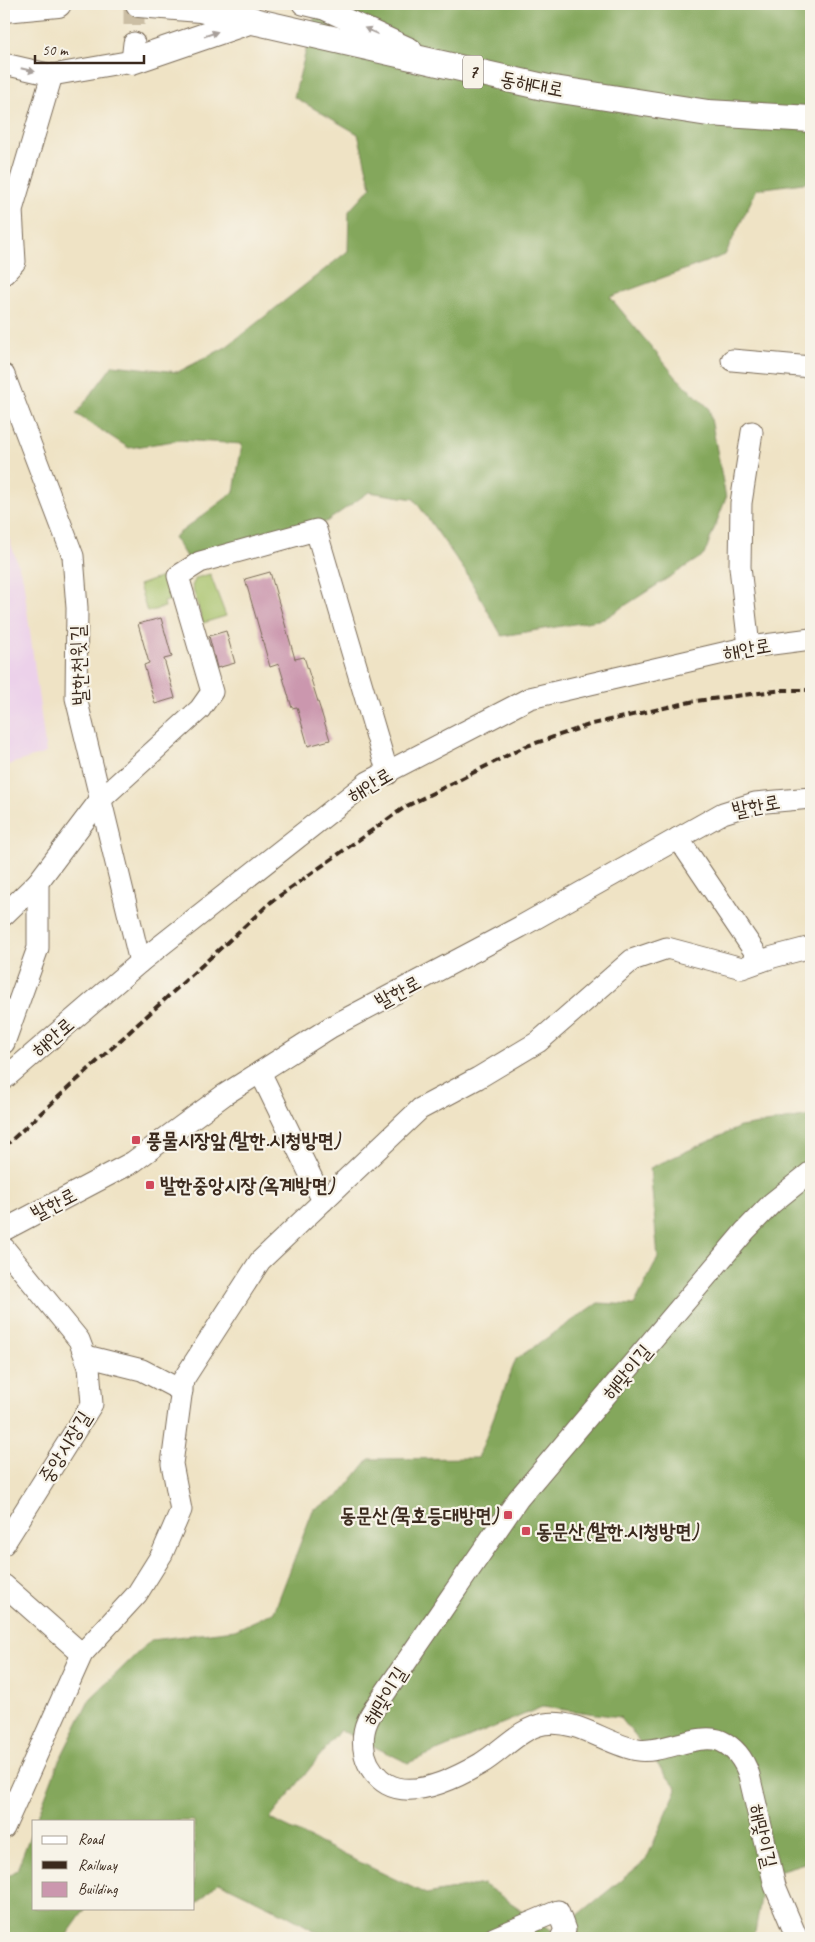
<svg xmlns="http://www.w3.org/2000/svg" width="815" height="1942" viewBox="0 0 815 1942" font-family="Caveat,'Poor Story',sans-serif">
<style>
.built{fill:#ecd1ea}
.green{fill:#a5c168;stroke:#707643}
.forest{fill:#84a75c;stroke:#60683d;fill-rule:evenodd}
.building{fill:#cb97ae}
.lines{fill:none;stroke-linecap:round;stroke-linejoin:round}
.minor-tunnel{stroke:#cbbea4;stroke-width:21;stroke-dasharray:21 11;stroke-linecap:butt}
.minor-casing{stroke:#7a6b58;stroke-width:23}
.major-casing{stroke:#7a6b58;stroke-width:28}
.minor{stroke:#fff;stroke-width:21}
.major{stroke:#fff;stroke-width:26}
.rail{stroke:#3b2a1e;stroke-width:4;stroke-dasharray:8 4;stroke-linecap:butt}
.oneway{fill:#a79f9a}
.poi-dot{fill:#d1495b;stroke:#f7f3e8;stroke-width:2}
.labels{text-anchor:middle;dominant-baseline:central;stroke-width:4.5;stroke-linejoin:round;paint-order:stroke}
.shield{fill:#f7f3e8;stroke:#73665b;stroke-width:1}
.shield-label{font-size:19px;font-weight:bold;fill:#3b2a1e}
.street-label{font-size:20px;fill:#3b2a1e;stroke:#f7f3e8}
.poi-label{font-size:20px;font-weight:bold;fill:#3b2a1e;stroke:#f7f3e8;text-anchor:start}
</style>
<rect width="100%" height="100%" fill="#f7f3e8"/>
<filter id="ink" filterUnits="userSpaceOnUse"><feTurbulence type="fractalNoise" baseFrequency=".02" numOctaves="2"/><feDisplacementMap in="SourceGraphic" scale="10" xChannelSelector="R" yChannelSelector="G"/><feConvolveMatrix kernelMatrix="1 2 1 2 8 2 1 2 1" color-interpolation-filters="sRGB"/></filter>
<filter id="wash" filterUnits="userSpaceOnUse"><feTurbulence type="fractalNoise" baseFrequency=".0096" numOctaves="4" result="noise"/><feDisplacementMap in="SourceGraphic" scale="20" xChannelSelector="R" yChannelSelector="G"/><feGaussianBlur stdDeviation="1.12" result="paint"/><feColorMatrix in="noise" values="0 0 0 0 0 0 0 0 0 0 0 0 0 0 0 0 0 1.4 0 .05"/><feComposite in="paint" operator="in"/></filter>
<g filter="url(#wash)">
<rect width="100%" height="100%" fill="#efe3c5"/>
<path class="built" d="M 4,524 L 23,579 L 46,753 L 4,766 Z"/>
<g class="green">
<path d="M 170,574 L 181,597 L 164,602 L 165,607 L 147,612 L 139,585 Z"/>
<path d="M 210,574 L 226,616 L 203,623 L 192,586 L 196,578 Z"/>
</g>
<g class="forest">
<path d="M 318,4 L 811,4 L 811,182 L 757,189 L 725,255 L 610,297 L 676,377 L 709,408 L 726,498 L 704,555 L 604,619 L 502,636 L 465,571 L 414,499 L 369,492 L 326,522 L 194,570 L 174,537 L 234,492 L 242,444 L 180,440 L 129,448 L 76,414 L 113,365 L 178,372 L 226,347 L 348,251 L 349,211 L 371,187 L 358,134 L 294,97 Z"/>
<path d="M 811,1116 L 811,1861 L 765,1875 L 754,1938 L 328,1938 L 281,1912 L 219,1882 L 194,1906 L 194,1821 L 36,1821 L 58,1763 L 90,1699 L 151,1640 L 235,1630 L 274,1612 L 313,1510 L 339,1496 L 369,1459 L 478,1458 L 516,1359 L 598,1303 L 634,1305 L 658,1258 L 650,1168 L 740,1127 ZM 542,1707 L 620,1717 L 677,1789 L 646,1860 L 556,1933 L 483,1884 L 426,1894 L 270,1819 L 340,1730 L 408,1763 Z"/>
<path d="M 34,1825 L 34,1908 L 86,1908 L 66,1936 L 61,1938 L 4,1938 L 4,1879 L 17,1870 Z"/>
</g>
<g id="blocks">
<g class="building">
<path d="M 270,572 L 295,659 L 304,657 L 330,740 L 308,746 L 297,707 L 292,708 L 279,664 L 270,667 L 245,579 Z"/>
<path d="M 161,618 L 172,657 L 164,659 L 175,698 L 155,704 L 144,665 L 149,663 L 138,624 Z"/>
<path d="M 226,631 L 235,663 L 217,668 L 209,636 Z"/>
</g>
</g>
</g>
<g filter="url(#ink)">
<use href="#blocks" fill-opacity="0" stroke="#7a6b58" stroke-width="1"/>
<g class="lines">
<path class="minor-tunnel" d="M 134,4 L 134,43"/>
<defs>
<g id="minor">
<path d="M 303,4 L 324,9 L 411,49"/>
<path d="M 4,64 L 52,75 L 132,61 L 134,43"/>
<path d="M 4,220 L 12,210 L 52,75"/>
<path d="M 4,274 L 15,262 L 12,210"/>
<path d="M 732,360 L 811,367"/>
<path d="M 4,375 L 73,556 L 77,608 L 76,698 L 140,962"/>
<path d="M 749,647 L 740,567 L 741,503 L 752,432"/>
<path d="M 678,838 L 761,961"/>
<path d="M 4,915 L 38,882"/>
<path d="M 4,1043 L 38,948 L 38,882 L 100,800 L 200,709 L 212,692 L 178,576 L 200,562 L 316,530 L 388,774"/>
<path d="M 260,1072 L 323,1201"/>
<path d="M 4,1079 L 140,962 L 368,782 L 530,698 L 749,647 L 811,639"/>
<path d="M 4,1230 L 133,1162 L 224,1095 L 331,1027 L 520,927 L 723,813 L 755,803 L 811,798"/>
<path d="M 4,1248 L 79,1340 L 89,1367 L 92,1404 L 4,1544"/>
<path d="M 86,1356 L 142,1370 L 182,1391"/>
<path d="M 4,1585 L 82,1654"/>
<path d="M 4,1828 L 82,1654 L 137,1594 L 162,1554 L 181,1510 L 172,1464 L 183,1380 L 260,1261 L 420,1109 L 478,1078 L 538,1042 L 632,960 L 667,948 L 742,968 L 773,957 L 811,947"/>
<path d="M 494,1938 L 558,1911 L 565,1930 L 561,1938"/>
<path d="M 797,1938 L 775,1886 L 749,1775 C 744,1760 736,1748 721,1741 C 698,1732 662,1754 638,1750 C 607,1745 577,1718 544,1724 C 520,1728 501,1752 480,1764 C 456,1778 414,1799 387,1784 C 377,1778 368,1767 365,1755 C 361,1737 364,1724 374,1709 L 518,1499 L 745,1231 L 772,1203 L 811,1172"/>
</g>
<g id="major">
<path d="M 139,4 L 200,9 L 548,88 L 708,113 L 811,119"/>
<path d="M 4,9 L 58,4"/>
<path d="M 132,61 L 252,20"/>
</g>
</defs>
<use href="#minor" class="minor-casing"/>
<use href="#major" class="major-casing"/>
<use href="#minor" class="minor"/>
<use href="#major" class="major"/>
<path class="rail" d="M 4,1147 L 271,902 L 405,807 L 524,747 L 592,724 L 695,701 L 784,690 L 811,690"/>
</g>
<defs><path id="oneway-solid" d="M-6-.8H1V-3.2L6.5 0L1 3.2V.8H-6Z" transform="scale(1.25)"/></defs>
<g class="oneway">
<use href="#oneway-solid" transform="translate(371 31) rotate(-155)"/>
<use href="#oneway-solid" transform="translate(211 34) rotate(-19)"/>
<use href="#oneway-solid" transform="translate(28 70) rotate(13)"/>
</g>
</g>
<g class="poi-dot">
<rect x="131" y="1135" width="10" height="10" rx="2.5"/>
<rect x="145" y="1180" width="10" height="10" rx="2.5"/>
<rect x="503" y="1510" width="10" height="10" rx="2.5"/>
<rect x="521" y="1526" width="10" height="10" rx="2.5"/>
</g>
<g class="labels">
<rect class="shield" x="463" y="55.5" width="20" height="33" rx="4"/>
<g class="shield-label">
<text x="473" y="72">7</text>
</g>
<g class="street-label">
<text transform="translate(532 84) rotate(11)">동해대로</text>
<text transform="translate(747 649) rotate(-10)">해안로</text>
<text transform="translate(79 665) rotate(-92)">발한천윗길</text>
<text transform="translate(370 785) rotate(-31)">해안로</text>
<text transform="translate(756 806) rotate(-11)">발한로</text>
<text transform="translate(398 992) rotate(-28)">발한로</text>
<text transform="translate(53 1037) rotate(-41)">해안로</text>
<text transform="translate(54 1204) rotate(-27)">발한로</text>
<text transform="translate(627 1372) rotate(-50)">해맞이길</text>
<text transform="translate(65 1447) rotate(-58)">중앙시장길</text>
<text transform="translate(385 1696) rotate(-58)">해맞이길</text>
<text transform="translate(763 1836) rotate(77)">해맞이길</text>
</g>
<g class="poi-label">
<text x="146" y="1140">풍물시장앞(발한.시청방면)</text>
<text x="160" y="1185">발한중앙시장(옥계방면)</text>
<text x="498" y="1515" text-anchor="end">동문산(묵호등대방면)</text>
<text x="536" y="1531">동문산(발한.시청방면)</text>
</g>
</g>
<rect width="815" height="1942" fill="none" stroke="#f7f3e8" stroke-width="20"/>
<rect x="32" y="1820" width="162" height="90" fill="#f7f3e8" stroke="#aca397"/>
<rect x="42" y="1836" width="25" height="8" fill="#ffffff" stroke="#aca397"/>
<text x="78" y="1844" font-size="15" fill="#3b2a1e">Road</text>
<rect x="42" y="1861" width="25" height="8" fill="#3b2a1e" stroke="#aca397"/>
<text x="78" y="1870" font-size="15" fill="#3b2a1e">Railway</text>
<rect x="42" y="1882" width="25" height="15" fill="#cb97ae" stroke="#aca397"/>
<text x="78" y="1894" font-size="15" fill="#3b2a1e">Building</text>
<path d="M35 55v8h109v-8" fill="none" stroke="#3b2a1e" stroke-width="2.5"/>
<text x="42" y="55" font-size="15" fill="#3b2a1e" stroke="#f7f3e8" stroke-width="4" paint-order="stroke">50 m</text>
</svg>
